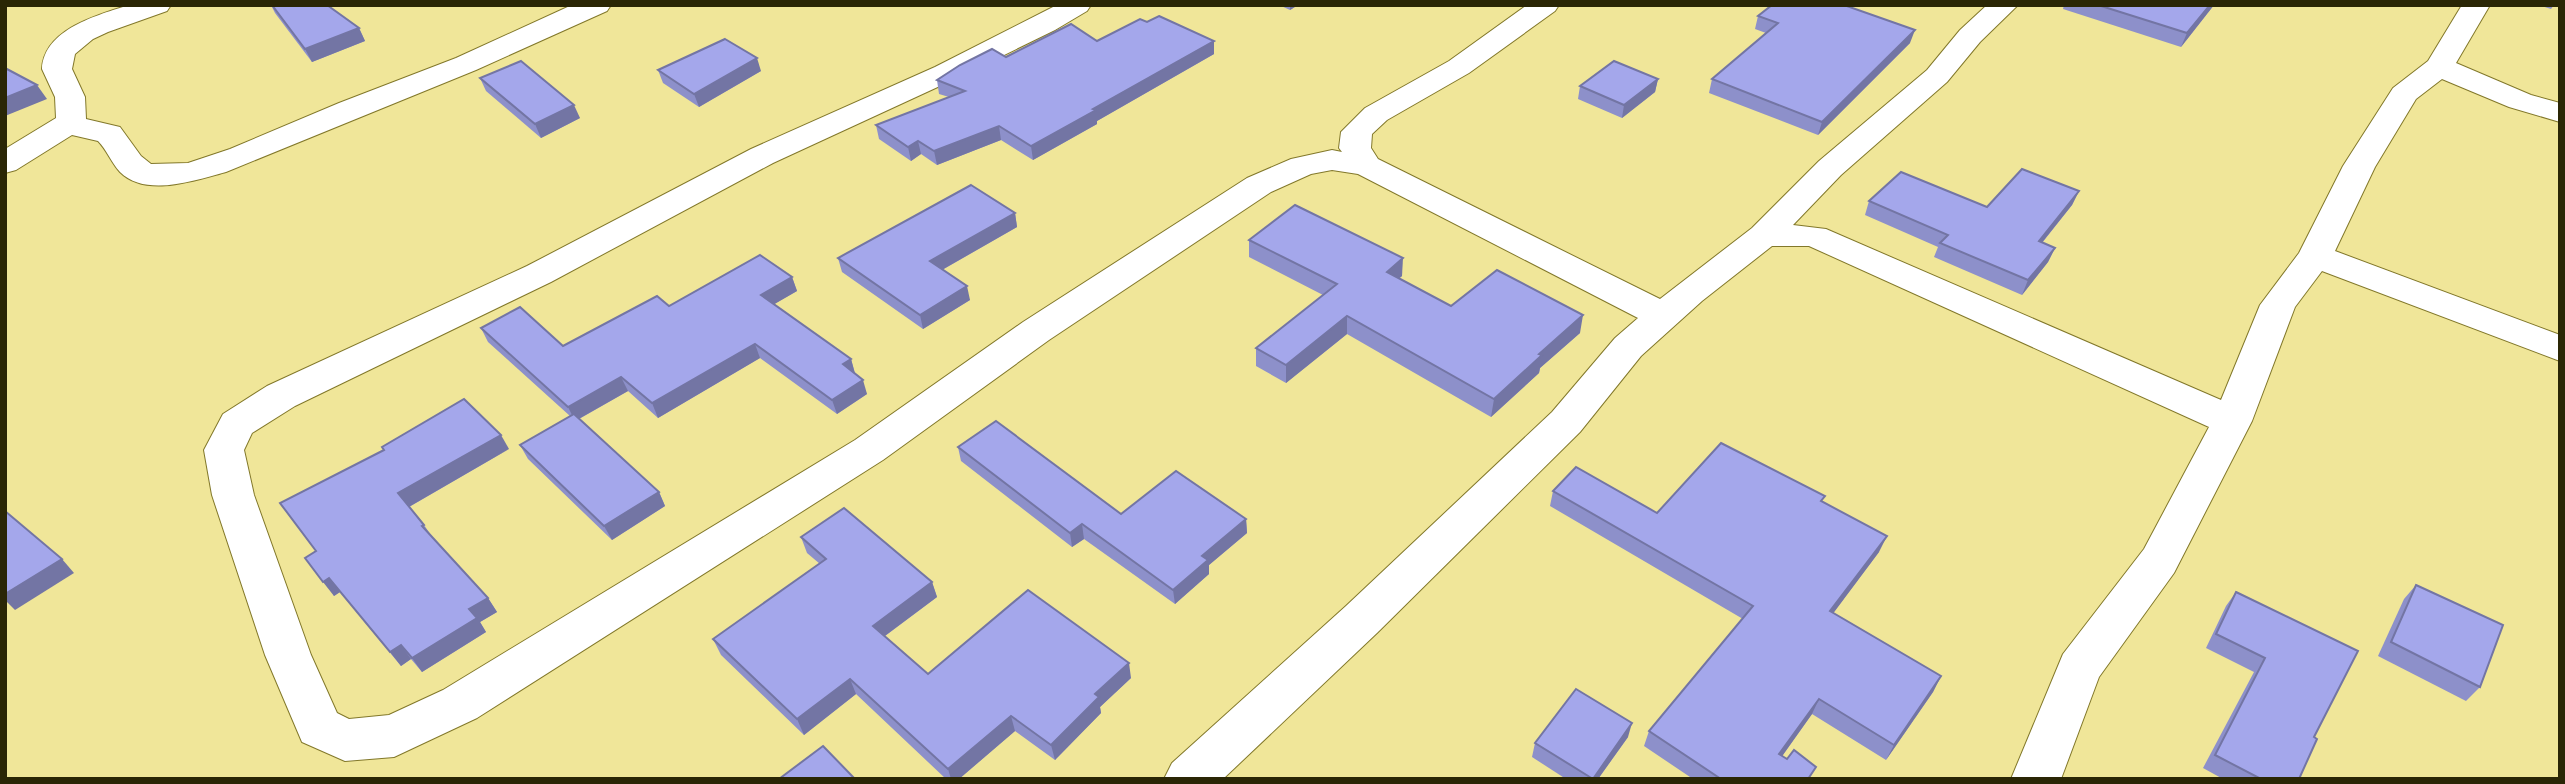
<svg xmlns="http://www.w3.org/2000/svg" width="2565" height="784" viewBox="0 0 2565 784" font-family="'Fira Sans',sans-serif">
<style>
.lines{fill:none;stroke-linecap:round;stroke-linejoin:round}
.minor-casing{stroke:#82782a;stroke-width:2}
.minor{fill:#fff;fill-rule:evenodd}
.wall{fill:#8d90ca}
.shaded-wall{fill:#7375a4}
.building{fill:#a4a7eb;stroke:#7375a4;stroke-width:2}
</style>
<rect width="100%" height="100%" fill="#f0e699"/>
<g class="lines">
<defs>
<g id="minor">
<path d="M 129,5 L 171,5 L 167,11 L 108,32 L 93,39 L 75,54 L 72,69 L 85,97 L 86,119 L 120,127 L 141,156 L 151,164 L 188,163 L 230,149 L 339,103 L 456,58 L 572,5 L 611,5 L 607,11 L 476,70 L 226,172 C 196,180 146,198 120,172 C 111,162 107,150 98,141 L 72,135 L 16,170 L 5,173 L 5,149 L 56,118 L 55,97 L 42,69 C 44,29 98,15 129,5 Z"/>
<path d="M 1057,5 L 1091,5 L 1087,11 L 1055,30 L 955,79 L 773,163 L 551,282 L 295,406 L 252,433 L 244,450 L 254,495 L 311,655 L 337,713 L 349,719 L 389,715 L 443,690 L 855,440 L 1023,322 L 1247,178 L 1291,159 L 1332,150 L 1342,152 L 1339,148 L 1341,132 L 1365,108 L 1449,61 L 1527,5 L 1559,5 L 1555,11 L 1469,73 L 1387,120 L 1372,134 L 1371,148 L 1378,159 L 1660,299 L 1752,228 L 1819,161 L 1927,70 L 1960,30 L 1987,5 L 2018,5 L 1980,42 L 1947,82 L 1841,175 L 1793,225 L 1826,229 L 2221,400 L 2260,305 L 2299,253 L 2343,166 L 2393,88 L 2428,61 L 2462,5 L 2490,5 L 2456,63 L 2531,95 L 2560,103 L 2560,122 L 2509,107 L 2442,79 L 2416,99 L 2375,167 L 2335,251 L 2560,335 L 2560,361 L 2322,271 L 2295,307 L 2252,421 L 2174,573 L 2099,677 L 2061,779 L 2011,779 L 2063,654 L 2144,549 L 2209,427 L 1809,246 L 1772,246 L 1702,301 L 1641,356 L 1580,432 L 1378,632 L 1223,779 L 1164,779 L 1172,763 L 1346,606 L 1552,412 L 1615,338 L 1638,318 L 1358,174 L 1332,170 L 1311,174 L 1271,192 L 1049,340 L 883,460 L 477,718 L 394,757 L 345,761 L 302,742 L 265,655 L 212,495 L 204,450 L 223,414 L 267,386 L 527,266 L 751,149 L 935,67 Z"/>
</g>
</defs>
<use href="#minor" class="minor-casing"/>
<use href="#minor" class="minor"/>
</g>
<g class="wall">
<path d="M 271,5 L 327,5 L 359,28 L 365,41 L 312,62 L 275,13 Z"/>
<path d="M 1279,5 L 1298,5 L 1290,10 Z"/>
<path d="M 2064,5 L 2214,5 L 2181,47 L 2063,9 Z"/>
<path d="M 2538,5 L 2554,5 L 2551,9 Z"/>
<path d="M 1758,16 L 1910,43 L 1818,135 L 1709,93 L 1712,79 L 1766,33 L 1755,29 Z"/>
<path d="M 1147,22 L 1214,41 L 1214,54 L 1097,121 L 1097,124 L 1033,160 L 1001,140 L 937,165 L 921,154 L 911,161 L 879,139 L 876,125 L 949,97 L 939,94 L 937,80 L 1006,57 L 1097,41 Z"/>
<path d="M 658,70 L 761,71 L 699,107 L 663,83 Z"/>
<path d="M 480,78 L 580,118 L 541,138 L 486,91 Z"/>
<path d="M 1658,79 L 1655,92 L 1622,118 L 1578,99 L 1580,86 Z"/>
<path d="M 2079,191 L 2072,205 L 2042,243 L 2055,248 L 2048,262 L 2022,295 L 1934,257 L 1938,247 L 1865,215 L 1869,201 L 1987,207 Z"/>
<path d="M 1015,213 L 1017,227 L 942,270 L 970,300 L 923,329 L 842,272 L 838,258 Z"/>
<path d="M 1249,240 L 1402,276 L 1399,278 L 1451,306 L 1580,333 L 1540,368 L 1539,373 L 1491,417 L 1347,334 L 1286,383 L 1256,366 L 1256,348 L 1323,295 L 1249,257 Z"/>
<path d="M 792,277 L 797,291 L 774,304 L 851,359 L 855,373 L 867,394 L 837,414 L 760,358 L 658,418 L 628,391 L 579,419 L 659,492 L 665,506 L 612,540 L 528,459 L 520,445 L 570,416 L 488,342 L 481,328 L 563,346 L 669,306 Z"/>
<path d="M 958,447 L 1121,514 L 1246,519 L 1247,533 L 1209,565 L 1209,574 L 1175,604 L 1084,539 L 1072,547 L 961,461 Z"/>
<path d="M 509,449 L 409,507 L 424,525 L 433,538 L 488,598 L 497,612 L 480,622 L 486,632 L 422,672 L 411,659 L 401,666 L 340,592 L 334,596 L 316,551 Z"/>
<path d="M 1553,491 L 1657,513 L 1823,502 L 1879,552 L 1833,613 L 1941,676 L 1933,692 L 1886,760 L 1812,714 L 1782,756 L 1810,779 L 1693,779 L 1644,746 L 1649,731 L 1743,619 L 1550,506 Z"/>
<path d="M 801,537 L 932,582 L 937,597 L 885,636 L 928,674 L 1131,678 L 1100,707 L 1101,713 L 1055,760 L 1015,731 L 959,779 L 946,779 L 856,694 L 804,735 L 721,655 L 713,639 L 820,564 L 807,553 Z"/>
<path d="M 2416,585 L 2480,687 L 2466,701 L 2378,656 L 2404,599 Z"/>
<path d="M 2236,592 L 2314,737 L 2299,779 L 2223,779 L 2203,768 L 2254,672 L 2206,648 L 2226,606 Z"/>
<path d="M 1628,737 L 1598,779 L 1566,779 L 1532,757 L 1535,743 Z"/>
</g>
<g class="shaded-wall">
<path d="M 1290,5 L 1298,5 L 1290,10 Z"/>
<path d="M 2210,5 L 2214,5 L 2181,47 L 2187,33 Z"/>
<path d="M 359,28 L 365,41 L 312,62 L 305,49 Z"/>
<path d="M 1915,30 L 1910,43 L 1818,135 L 1822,122 Z"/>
<path d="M 1214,41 L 1214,54 L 1097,121 L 1097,124 L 1033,160 L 1031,146 L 1093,109 Z"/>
<path d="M 757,58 L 761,71 L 699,107 L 694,94 Z"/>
<path d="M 1658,79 L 1655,92 L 1622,118 L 1624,105 Z"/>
<path d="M 37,85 L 47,99 L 5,116 L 5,98 Z"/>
<path d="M 574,105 L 580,118 L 541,138 L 535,124 Z"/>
<path d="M 999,126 L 1001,140 L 937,165 L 934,151 Z"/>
<path d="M 918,141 L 921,154 L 911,161 L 908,147 Z"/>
<path d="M 2079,191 L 2072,205 L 2032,255 L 2039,241 Z"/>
<path d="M 1015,213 L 1017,227 L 933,275 L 930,261 Z"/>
<path d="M 2055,248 L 2048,262 L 2022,295 L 2028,280 Z"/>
<path d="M 1403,258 L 1402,276 L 1386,290 L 1387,272 Z"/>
<path d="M 792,277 L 797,291 L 766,309 L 761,295 Z"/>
<path d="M 967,286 L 970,300 L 923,329 L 920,315 Z"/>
<path d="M 1583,315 L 1580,333 L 1540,368 L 1539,373 L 1491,417 L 1494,399 L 1539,354 Z"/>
<path d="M 1347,316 L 1347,334 L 1286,383 L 1286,365 Z"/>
<path d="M 755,344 L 760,358 L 658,418 L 652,403 Z"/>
<path d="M 851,359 L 855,374 L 843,364 Z"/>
<path d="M 621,377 L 628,391 L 575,421 L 568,407 Z"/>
<path d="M 863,380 L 867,394 L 837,414 L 832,400 Z"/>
<path d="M 501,435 L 509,449 L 407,508 L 398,493 Z"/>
<path d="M 659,492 L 665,506 L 612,540 L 604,526 Z"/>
<path d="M 1246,519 L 1247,533 L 1209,565 L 1209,574 L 1175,604 L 1173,590 L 1202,556 Z"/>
<path d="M 1082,524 L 1084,539 L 1072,547 L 1070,533 Z"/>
<path d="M 1887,536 L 1879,552 L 1823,627 L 1830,611 Z"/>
<path d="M 62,559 L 74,573 L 15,610 L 5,600 L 5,594 Z"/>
<path d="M 329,578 L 340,592 L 334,596 L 323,582 Z"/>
<path d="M 932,582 L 937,597 L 878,641 L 873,626 Z"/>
<path d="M 488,598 L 497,612 L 480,622 L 486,632 L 422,672 L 412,658 L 469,609 Z"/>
<path d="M 401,645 L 411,659 L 401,666 L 390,652 Z"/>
<path d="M 1129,663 L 1131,678 L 1100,707 L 1101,713 L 1055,760 L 1051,745 L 1095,694 Z"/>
<path d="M 1941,676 L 1933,692 L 1886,760 L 1894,745 Z"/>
<path d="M 850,679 L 856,694 L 804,735 L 797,719 Z"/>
<path d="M 1819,699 L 1812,714 L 1773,769 L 1779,754 Z"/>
<path d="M 1011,716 L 1015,731 L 959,779 L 951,779 L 948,769 Z"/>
<path d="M 1632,723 L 1628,737 L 1598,779 L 1593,779 Z"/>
</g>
<g class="building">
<path d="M 272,5 L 327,5 L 359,28 L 305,49 Z"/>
<path d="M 1772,5 L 1844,5 L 1915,30 L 1822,122 L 1712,79 L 1778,23 L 1758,16 Z"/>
<path d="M 2098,5 L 2210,5 L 2187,33 Z"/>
<path d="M 1159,16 L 1214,41 L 1093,109 L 1096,110 L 1031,146 L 999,126 L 934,151 L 918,141 L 908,147 L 876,125 L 965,91 L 937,80 L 960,65 L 992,49 L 1006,57 L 1071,24 L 1097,41 L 1140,19 L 1147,22 Z"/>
<path d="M 725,39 L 757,58 L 694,94 L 658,70 Z"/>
<path d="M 521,61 L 574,105 L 535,124 L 480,78 Z"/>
<path d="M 1614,61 L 1658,79 L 1624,105 L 1580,86 Z"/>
<path d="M 5,68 L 37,85 L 5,98 Z"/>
<path d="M 2022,169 L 2079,191 L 2039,241 L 2055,248 L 2028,280 L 1940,243 L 1948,235 L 1869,201 L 1901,172 L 1987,207 Z"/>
<path d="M 971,185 L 1015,213 L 930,261 L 967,286 L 920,315 L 838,258 Z"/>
<path d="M 1295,205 L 1403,258 L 1387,272 L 1451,306 L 1497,270 L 1583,315 L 1539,354 L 1542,355 L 1494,399 L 1347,316 L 1286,365 L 1256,348 L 1337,284 L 1249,240 Z"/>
<path d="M 760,255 L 792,277 L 761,295 L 851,359 L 843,364 L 863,380 L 832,400 L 755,344 L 652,403 L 621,377 L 568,407 L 481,328 L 520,307 L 563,346 L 657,296 L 669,306 Z"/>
<path d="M 464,399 L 501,435 L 398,493 L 424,525 L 422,526 L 488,598 L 469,609 L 477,618 L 412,658 L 401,645 L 390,652 L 329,578 L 323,582 L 305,558 L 316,551 L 280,503 L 384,450 L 382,447 Z"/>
<path d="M 574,414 L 659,492 L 604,526 L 520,445 Z"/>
<path d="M 996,421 L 1121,514 L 1176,471 L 1246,519 L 1202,556 L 1208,560 L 1173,590 L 1082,524 L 1070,533 L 958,447 Z"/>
<path d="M 1721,443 L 1825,496 L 1821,501 L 1887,536 L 1830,611 L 1941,676 L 1894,745 L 1819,699 L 1779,754 L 1787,759 L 1794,750 L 1816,767 L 1808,779 L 1721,779 L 1649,731 L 1753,606 L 1553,491 L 1576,467 L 1657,513 Z"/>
<path d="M 844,508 L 932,582 L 873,626 L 928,674 L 1028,590 L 1129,663 L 1095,694 L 1099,697 L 1051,745 L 1011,716 L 948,769 L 850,679 L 797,719 L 713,639 L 826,559 L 801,537 Z"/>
<path d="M 5,511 L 62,559 L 5,594 Z"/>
<path d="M 2416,585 L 2503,625 L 2480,687 L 2391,642 Z"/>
<path d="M 2236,592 L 2358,651 L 2314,737 L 2317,739 L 2299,779 L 2261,779 L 2215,755 L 2265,658 L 2216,634 Z"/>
<path d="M 1576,689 L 1632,723 L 1593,779 L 1535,743 Z"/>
<path d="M 823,746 L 855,779 L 779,779 Z"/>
</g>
<rect width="2565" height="784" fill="none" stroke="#2a2605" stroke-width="14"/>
</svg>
